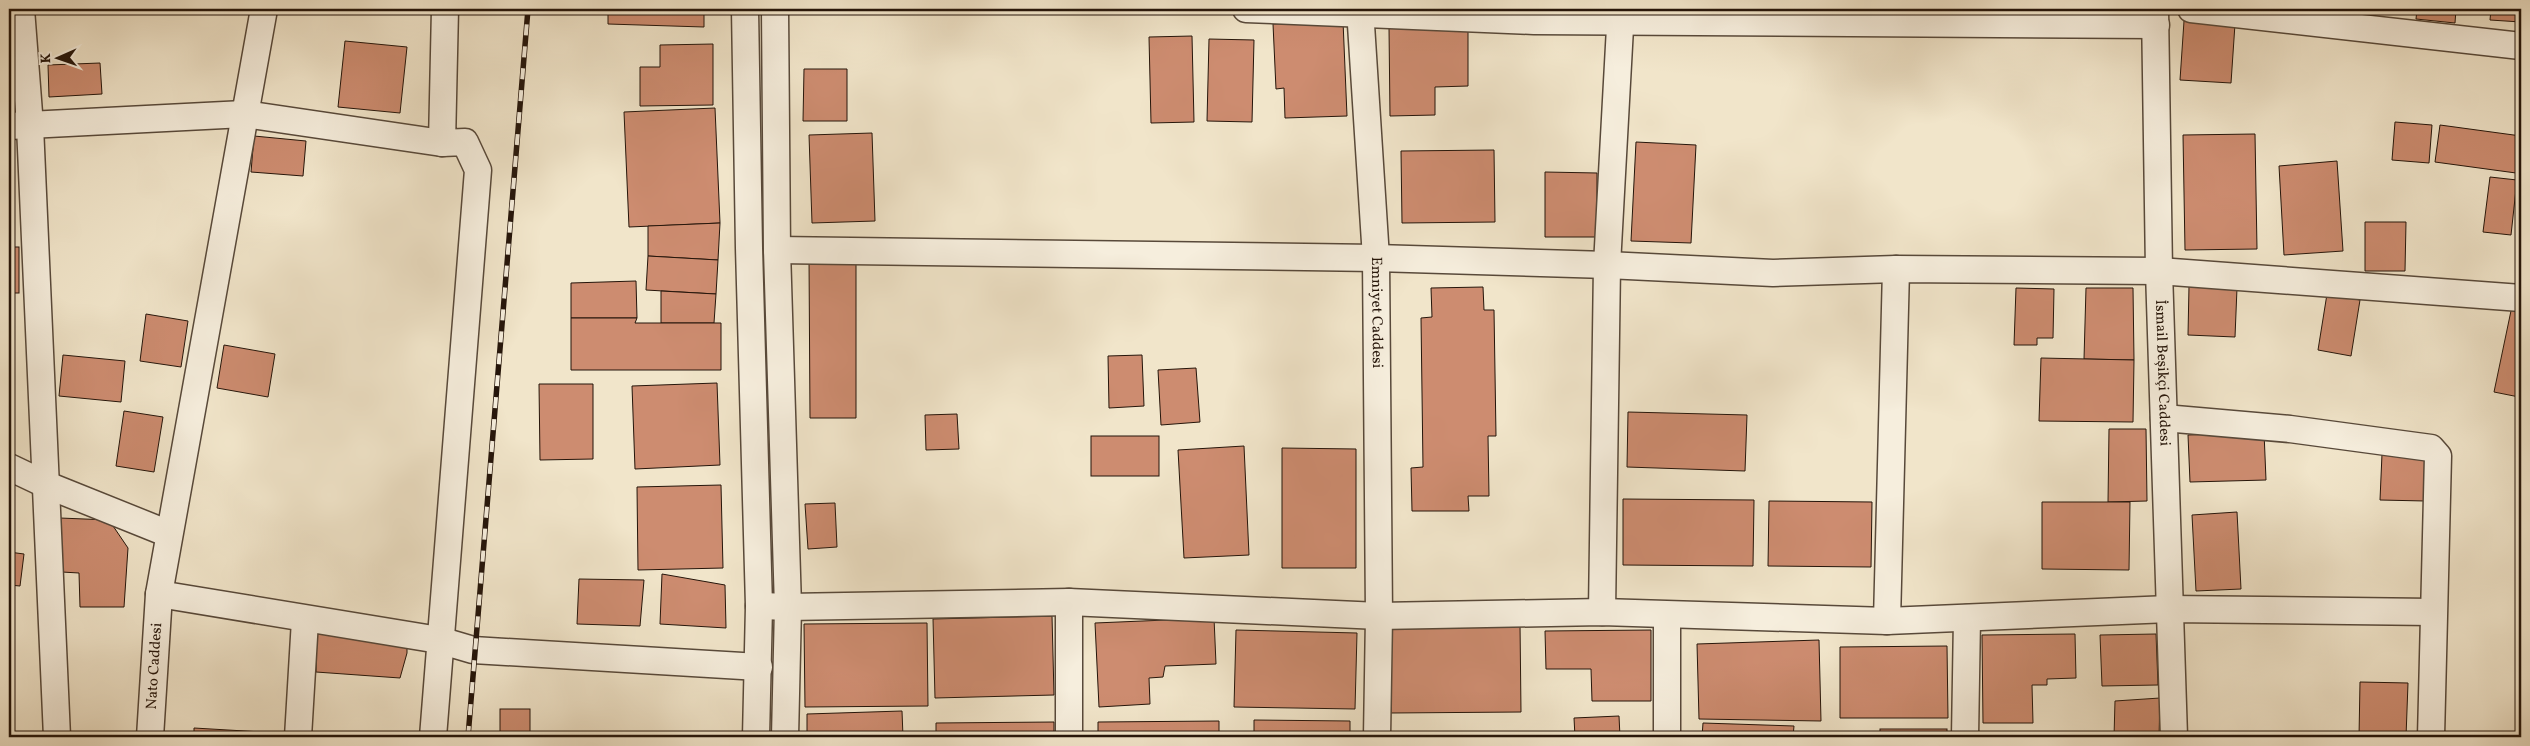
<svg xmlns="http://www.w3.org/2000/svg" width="2530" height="746" viewBox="0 0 2530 746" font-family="Vollkorn,serif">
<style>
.building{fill:#cd8c70;stroke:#25150a}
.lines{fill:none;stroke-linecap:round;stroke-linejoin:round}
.minor-casing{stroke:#58493a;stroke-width:29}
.minor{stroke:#f6eedd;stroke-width:26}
.rail-casing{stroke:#25150a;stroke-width:5.5}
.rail{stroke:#f6eedd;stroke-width:4;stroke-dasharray:11;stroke-linecap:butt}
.labels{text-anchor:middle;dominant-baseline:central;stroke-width:4;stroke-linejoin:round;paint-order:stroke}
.street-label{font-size:15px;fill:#25150a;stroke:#f6eedd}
</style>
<rect width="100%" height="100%" fill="#f1e5ca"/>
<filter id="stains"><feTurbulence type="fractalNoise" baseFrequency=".004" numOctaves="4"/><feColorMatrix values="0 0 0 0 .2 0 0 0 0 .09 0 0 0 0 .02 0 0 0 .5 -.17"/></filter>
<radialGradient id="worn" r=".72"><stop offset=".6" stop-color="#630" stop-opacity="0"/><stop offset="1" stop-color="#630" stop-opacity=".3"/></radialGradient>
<g class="building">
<path d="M 44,9 L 113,9 L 44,11 Z"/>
<path d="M 608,9 L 704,9 L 704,27 L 608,24 Z"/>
<path d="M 2417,9 L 2456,9 L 2455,23 L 2416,19 Z"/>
<path d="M 2491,9 L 2521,9 L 2521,22 L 2490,20 Z"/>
<path d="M 1343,21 L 1347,116 L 1285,118 L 1284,88 L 1276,89 L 1273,24 Z"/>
<path d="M 2184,21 L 2235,24 L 2231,83 L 2180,80 Z"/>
<path d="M 1468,27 L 1468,86 L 1435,87 L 1435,115 L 1390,116 L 1389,28 Z"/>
<path d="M 1192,36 L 1194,122 L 1151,123 L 1149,37 Z"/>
<path d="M 1209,39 L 1254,40 L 1252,122 L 1207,121 Z"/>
<path d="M 345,41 L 407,47 L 400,113 L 338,107 Z"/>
<path d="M 713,44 L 713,105 L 640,106 L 640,67 L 660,67 L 660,45 Z"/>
<path d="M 100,63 L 102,94 L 49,97 L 48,65 Z"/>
<path d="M 804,69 L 847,69 L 847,121 L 803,121 Z"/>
<path d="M 715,108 L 720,223 L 629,227 L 624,112 Z"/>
<path d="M 2395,122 L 2432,125 L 2429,163 L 2392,160 Z"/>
<path d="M 2440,125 L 2521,136 L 2516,173 L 2435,162 Z"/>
<path d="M 872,133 L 875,221 L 812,223 L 809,135 Z"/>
<path d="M 2255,134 L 2257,249 L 2185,250 L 2183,135 Z"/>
<path d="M 254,136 L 306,141 L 303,176 L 251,172 Z"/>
<path d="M 9,140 L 14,140 L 13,224 L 9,224 Z"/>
<path d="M 1636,142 L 1696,145 L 1691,243 L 1631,241 Z"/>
<path d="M 1494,150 L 1495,222 L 1402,223 L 1401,151 Z"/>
<path d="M 2337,161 L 2343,251 L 2284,255 L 2279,166 Z"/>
<path d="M 1545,172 L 1597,173 L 1597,237 L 1545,237 Z"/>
<path d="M 2490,177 L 2517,180 L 2511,235 L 2483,232 Z"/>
<path d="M 2365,222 L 2406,222 L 2405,271 L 2365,271 Z"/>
<path d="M 720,223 L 718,260 L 648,256 L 648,226 Z"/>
<rect x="9" y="247" width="10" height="46"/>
<path d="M 648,256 L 718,260 L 716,294 L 646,290 Z"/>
<path d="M 809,258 L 856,258 L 856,418 L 810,418 Z"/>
<path d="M 636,281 L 637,318 L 571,318 L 571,283 Z"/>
<path d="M 2189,286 L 2237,288 L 2235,337 L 2188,335 Z"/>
<path d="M 1483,287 L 1484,310 L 1494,310 L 1496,436 L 1488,436 L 1489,496 L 1468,496 L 1469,511 L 1412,511 L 1411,468 L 1423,467 L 1421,318 L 1432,317 L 1431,288 Z"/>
<path d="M 2016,288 L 2054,289 L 2053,338 L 2037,338 L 2037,345 L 2014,345 Z"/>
<path d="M 2086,288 L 2133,288 L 2134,360 L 2084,359 Z"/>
<path d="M 661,291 L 716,294 L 714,323 L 661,323 Z"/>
<path d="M 2327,294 L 2360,300 L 2351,356 L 2318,350 Z"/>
<path d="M 2512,306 L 2521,308 L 2521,390 L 2519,397 L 2494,392 Z"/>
<path d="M 146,314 L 188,321 L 181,367 L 140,361 Z"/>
<path d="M 571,318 L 637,318 L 635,323 L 721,323 L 721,370 L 571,370 Z"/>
<path d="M 224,345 L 275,354 L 268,397 L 217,388 Z"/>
<path d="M 63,355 L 125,361 L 121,402 L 59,396 Z"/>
<path d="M 1142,355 L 1144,406 L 1109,408 L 1108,356 Z"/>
<path d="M 2041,358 L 2134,360 L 2133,422 L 2039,421 Z"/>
<path d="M 1196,368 L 1200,422 L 1161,425 L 1158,370 Z"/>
<path d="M 717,383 L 720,465 L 635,469 L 632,386 Z"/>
<path d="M 539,384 L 593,384 L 593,459 L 540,460 Z"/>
<path d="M 124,411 L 163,417 L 154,472 L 116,466 Z"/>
<path d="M 1628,412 L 1747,415 L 1745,471 L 1627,467 Z"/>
<path d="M 957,414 L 959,449 L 926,450 L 925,415 Z"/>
<path d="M 2109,429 L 2146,429 L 2147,501 L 2108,502 Z"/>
<path d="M 2264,432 L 2266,480 L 2190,482 L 2188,435 Z"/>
<rect x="1091" y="436" width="68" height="40"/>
<path d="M 1244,446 L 1249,555 L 1184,558 L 1178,450 Z"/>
<path d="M 1282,448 L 1356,449 L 1356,568 L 1282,568 Z"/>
<path d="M 2382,454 L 2427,456 L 2425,501 L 2380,500 Z"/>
<path d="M 721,485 L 723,568 L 638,570 L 637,487 Z"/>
<path d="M 1623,499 L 1754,500 L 1753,566 L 1623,565 Z"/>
<path d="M 1769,501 L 1872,502 L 1871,567 L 1768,566 Z"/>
<path d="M 2042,502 L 2130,502 L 2129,570 L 2042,569 Z"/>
<path d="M 835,503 L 837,547 L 808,549 L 805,504 Z"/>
<path d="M 2237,512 L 2241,589 L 2196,591 L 2192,515 Z"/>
<path d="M 60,518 L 109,520 L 128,548 L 124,607 L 80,607 L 79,573 L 62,572 Z"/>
<path d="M 9,552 L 24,554 L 20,586 L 9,585 Z"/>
<path d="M 662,574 L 725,585 L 726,628 L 660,624 Z"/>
<path d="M 579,579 L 644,580 L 640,626 L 577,624 Z"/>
<path d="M 1052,616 L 1054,695 L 935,698 L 933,619 Z"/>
<path d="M 1214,618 L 1216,664 L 1165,666 L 1163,677 L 1149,678 L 1150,704 L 1099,707 L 1095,623 Z"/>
<path d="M 927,623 L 928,706 L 805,707 L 804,624 Z"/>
<path d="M 1520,624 L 1521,712 L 1391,713 L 1391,625 Z"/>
<path d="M 317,630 L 407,637 L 407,653 L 400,678 L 316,672 Z"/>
<path d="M 1236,630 L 1357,633 L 1355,709 L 1234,707 Z"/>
<path d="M 1651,630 L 1651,701 L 1592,701 L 1591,669 L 1546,669 L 1545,631 Z"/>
<path d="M 2075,634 L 2076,678 L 2047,679 L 2047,685 L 2032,685 L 2033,723 L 1983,723 L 1982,635 Z"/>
<path d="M 2156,634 L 2158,685 L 2102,686 L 2100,635 Z"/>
<path d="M 1819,640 L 1821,721 L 1699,719 L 1697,644 Z"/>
<path d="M 1947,646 L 1948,718 L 1840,718 L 1840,647 Z"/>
<path d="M 2360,682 L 2408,683 L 2406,737 L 2359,737 Z"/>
<path d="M 2160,698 L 2159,737 L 2114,737 L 2115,701 Z"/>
<rect x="500" y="709" width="30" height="28"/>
<path d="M 902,711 L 903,737 L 807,737 L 807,714 Z"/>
<path d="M 1619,716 L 1620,737 L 1575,737 L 1574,718 Z"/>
<path d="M 1254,720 L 1350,721 L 1350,737 L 1254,737 Z"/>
<path d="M 1219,721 L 1219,737 L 1098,737 L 1098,722 Z"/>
<path d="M 1054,722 L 1054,737 L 936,737 L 936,723 Z"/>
<path d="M 1703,723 L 1794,726 L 1793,737 L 1702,737 Z"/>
<path d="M 194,728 L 279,733 L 279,737 L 194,737 Z"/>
<rect x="1880" y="729" width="67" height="8"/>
<path d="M 2450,732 L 2511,737 L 2450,737 Z"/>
<path d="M 592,736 L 648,737 L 592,737 Z"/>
</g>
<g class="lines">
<defs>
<g id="minor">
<path d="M 21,9 L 30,126 L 57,737"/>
<path d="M 745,9 L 749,248 L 759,606 L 756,737"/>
<path d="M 775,9 L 777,250 L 788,607 L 785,737"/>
<path d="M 1246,9 L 1534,21 L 2156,25"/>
<path id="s1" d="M 1360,9 L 1376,258 L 1379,616 L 1377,737"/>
<path id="s2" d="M 2155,9 L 2159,271 L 2174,737"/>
<path d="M 2191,9 L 2521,46"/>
<path d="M 9,126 L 244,114 L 442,143"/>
<path d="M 777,250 L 1376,258 L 1607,265 L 1773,273 L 1896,269 L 2159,271 L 2521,298"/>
<path d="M 2164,418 L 2290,429 L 2431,448 L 2438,456 L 2431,737"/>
<path d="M 9,467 L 47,485 L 169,534"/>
<path d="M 159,594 L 439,640 L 473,650 L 759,667"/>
<path d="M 759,606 L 788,607 L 1069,602 L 1379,616 L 1602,612 L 1887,621 L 2169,609 L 2433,612"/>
<path d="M 1602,612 L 1607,265 L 1621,9"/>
<path d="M 1667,615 L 1667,737"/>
<path d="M 1887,621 L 1896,269"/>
<path id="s3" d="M 150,737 L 159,594 L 264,9"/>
<path d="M 298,737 L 305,620"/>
<path d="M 433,737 L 478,170 L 465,142 L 442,143 L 445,9"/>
<path d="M 1069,737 L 1069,602"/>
<path d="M 1965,737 L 1967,618"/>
</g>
</defs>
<use href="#minor" class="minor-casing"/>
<use href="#minor" class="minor"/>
<defs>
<path id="rail" d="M 468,737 L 528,9"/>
</defs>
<use href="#rail" class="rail-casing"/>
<use href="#rail" class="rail"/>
</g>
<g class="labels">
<g class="street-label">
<text stroke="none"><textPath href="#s1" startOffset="304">Emniyet Caddesi</textPath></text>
<text stroke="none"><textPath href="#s2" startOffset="364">İsmail Beşikçi Caddesi</textPath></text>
<text stroke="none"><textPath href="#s3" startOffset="71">Nato Caddesi</textPath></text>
</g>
</g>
<rect width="2530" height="746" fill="none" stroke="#f1e5ca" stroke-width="30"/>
<rect x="10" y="10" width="2510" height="726" fill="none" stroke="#25150a" stroke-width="2.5"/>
<rect x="15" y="15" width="2500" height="716" fill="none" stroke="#25150a"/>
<g transform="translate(58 58) rotate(268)" stroke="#f6eedd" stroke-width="4" paint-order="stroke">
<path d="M0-4L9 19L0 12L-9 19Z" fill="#25150a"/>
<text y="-8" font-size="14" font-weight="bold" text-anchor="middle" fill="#25150a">K</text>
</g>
<rect width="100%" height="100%" filter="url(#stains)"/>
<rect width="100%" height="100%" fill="url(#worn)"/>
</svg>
